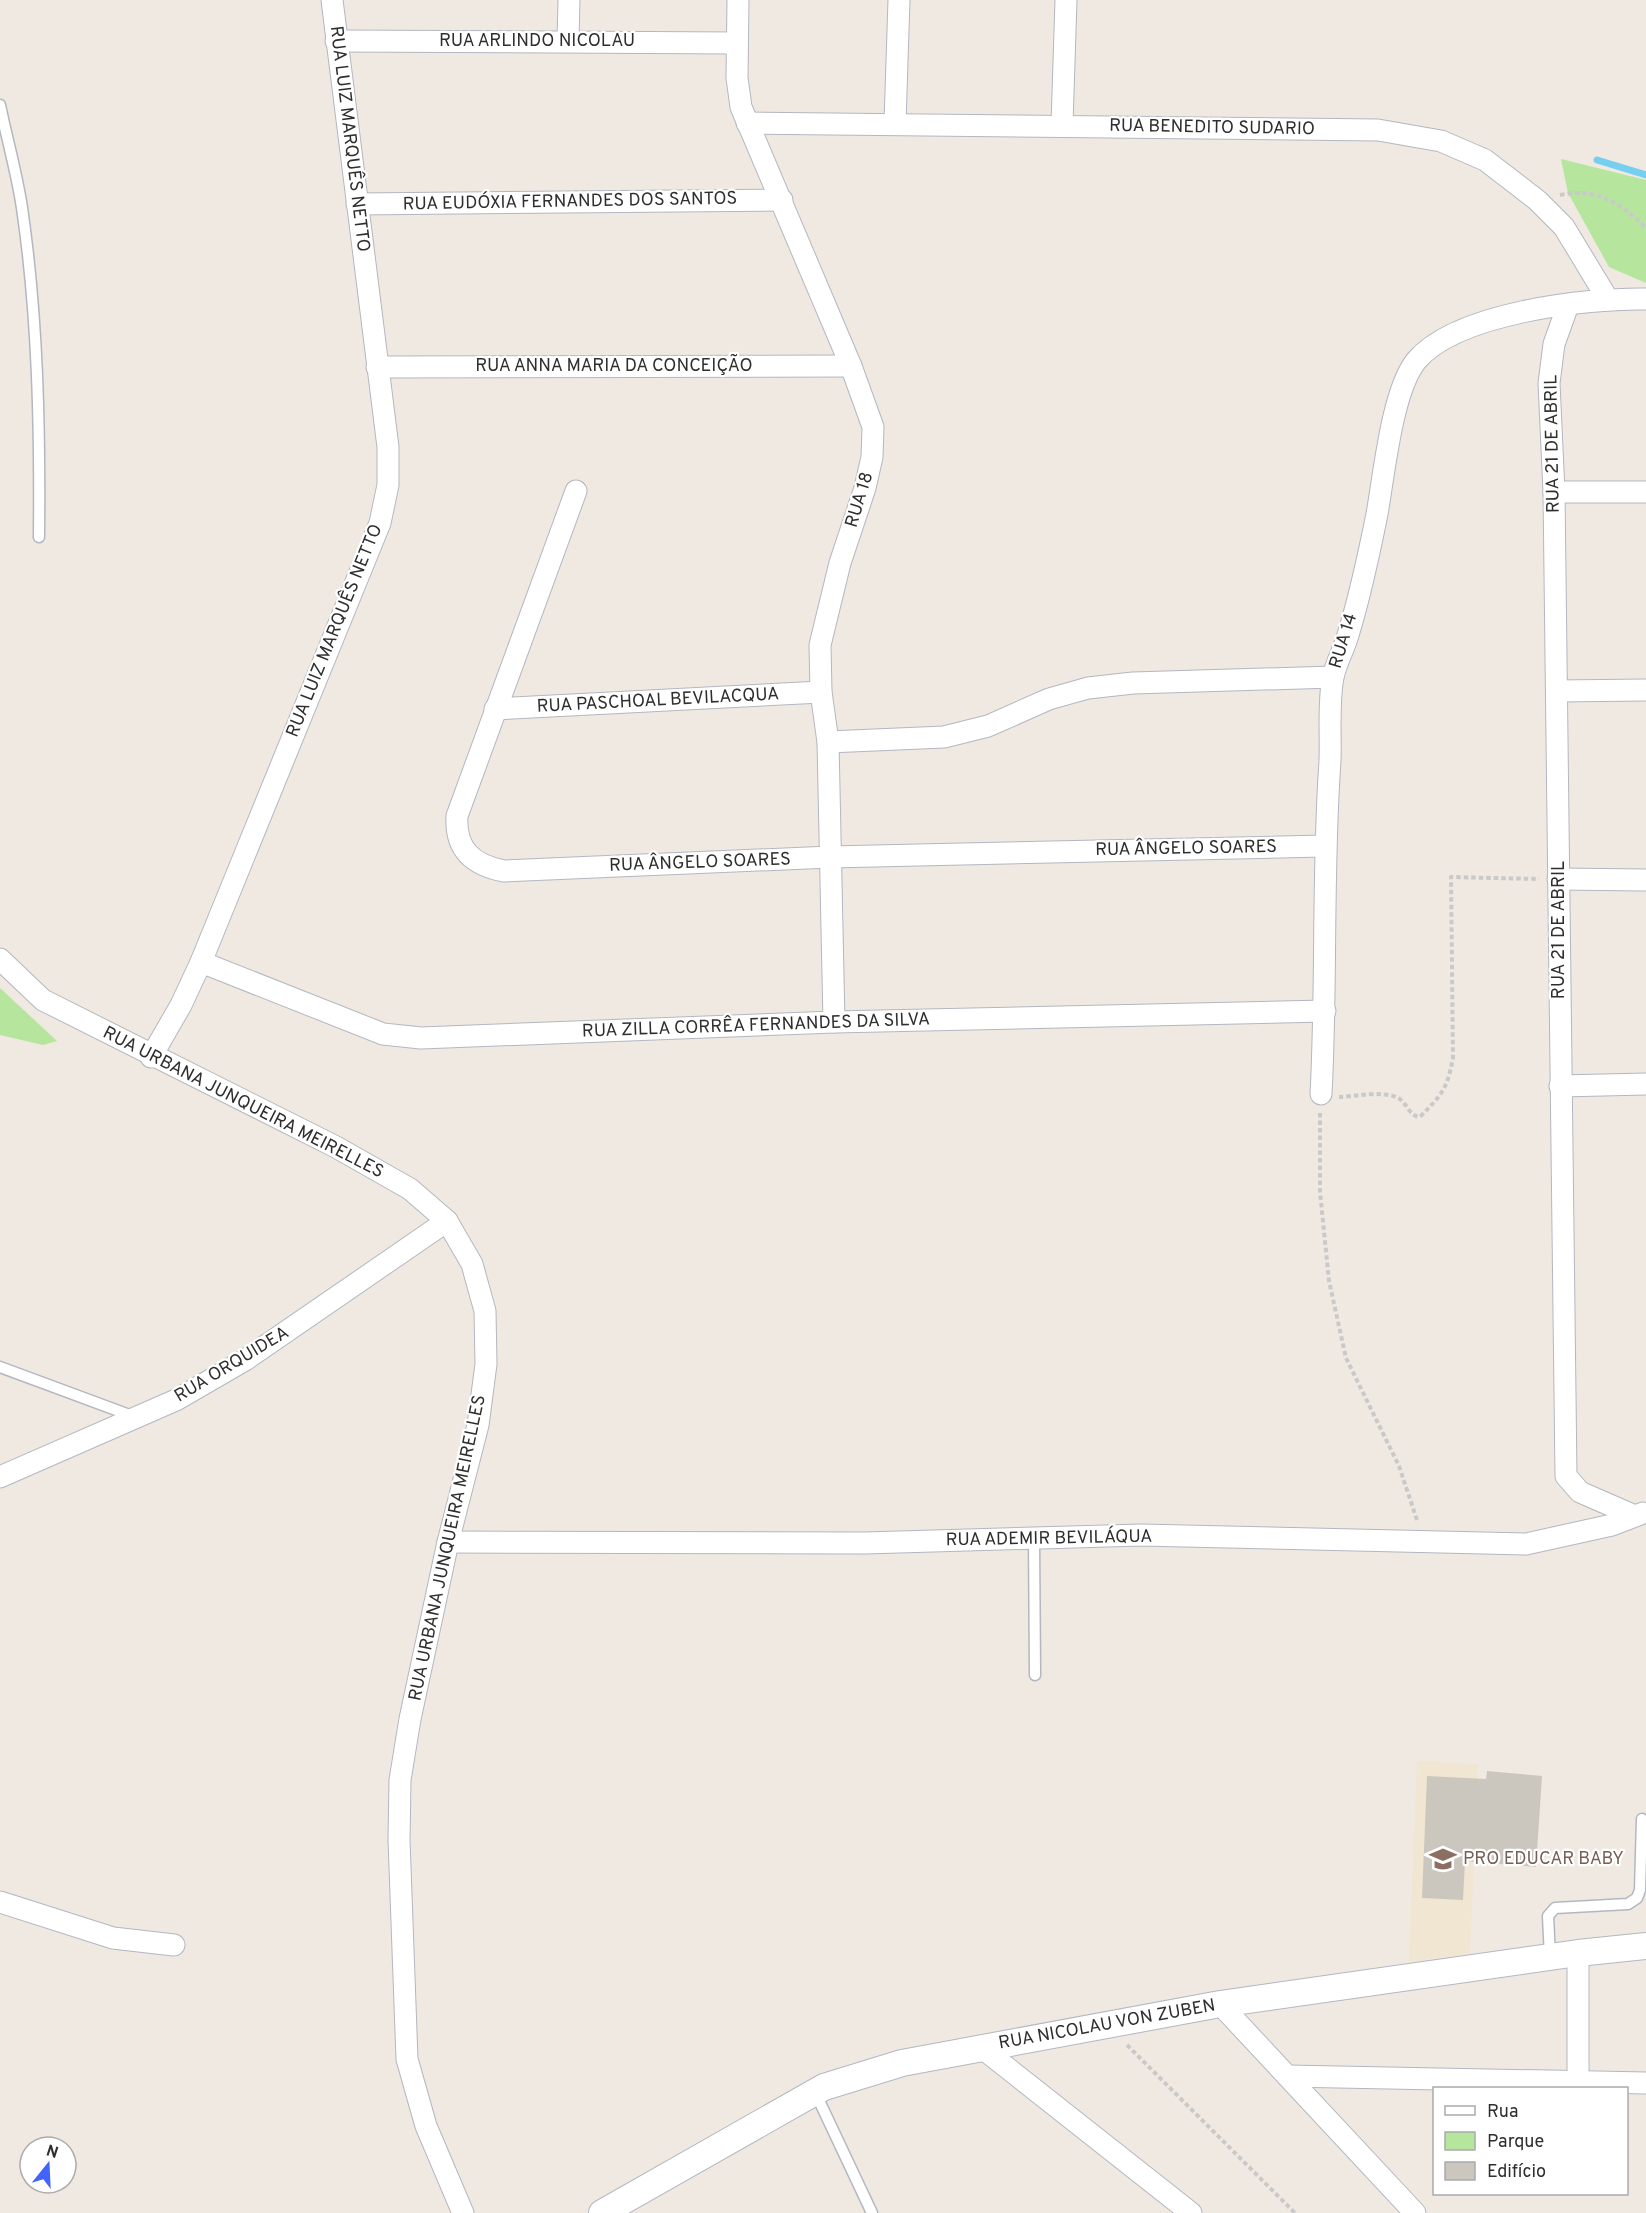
<svg xmlns="http://www.w3.org/2000/svg" width="1646" height="2213" viewBox="0 0 1646 2213" font-family="Overpass,sans-serif">
<style>
.education{fill:#f0e6d1}
.green{fill:#b6e59e}
.lines{fill:none;stroke-linecap:round;stroke-linejoin:round}
.stream{stroke:#75cff0;stroke-width:7}
.building{fill:#cbc7bf}
.service-casing{stroke:#b4b7c1;stroke-width:13}
.minor-casing{stroke:#b4b7c1;stroke-width:23}
.tertiary-casing{stroke:#b4b7c1;stroke-width:28}
.path{stroke:#c9c9c9;stroke-width:4;stroke-dasharray:4.5 3;stroke-linecap:butt}
.service{stroke:#fff;stroke-width:10}
.minor{stroke:#fff;stroke-width:21}
.tertiary{stroke:#fff;stroke-width:26}
.labels{text-anchor:middle;dominant-baseline:central;stroke-width:4.5;stroke-linejoin:round;paint-order:stroke}
.street-label{font-size:18px;fill:#2e2e2e;stroke:#fff}
.education-label{font-size:18px;fill:#785e54;stroke:#fff;text-anchor:start}
</style>
<rect width="100%" height="100%" fill="#efe9e1"/>
<path class="education" d="M 1417,1761 L 1478,1764 L 1470,1954 L 1409,1962 Z"/>
<g class="green">
<path d="M 1561,159 L 1646,180 L 1646,283 L 1609,267 L 1568,193 Z"/>
<path d="M 0,988 L 57,1041 L 43,1045 L 0,1035 Z"/>
</g>
<g class="lines">
<path class="stream" d="M 1597,160 L 1646,175"/>
</g>
<path class="building" d="M 1487,1771 L 1542,1776 L 1536,1867 L 1465,1861 L 1463,1900 L 1422,1898 L 1427,1776 L 1486,1779 Z"/>
<g class="lines">
<defs>
<g id="service">
<path d="M 0,105 C 7,139 17,174 22,208 C 38,317 40,428 39,537"/>
<path d="M 0,1367 L 135,1417"/>
<path d="M 1034,1538 L 1035,1675"/>
<path d="M 1550,1957 L 1548,1916 L 1555,1908 L 1628,1904 L 1637,1898 L 1640,1890 L 1642,1819"/>
<path d="M 815,2092 L 872,2213"/>
</g>
<g id="minor">
<path d="M 738,0 L 737,78 L 741,107 L 851,366 L 873,427 L 872,457 L 865,488 L 840,563 L 820,645 L 821,692 L 828,742 L 834,1022"/>
<path d="M 568,40 L 569,0"/>
<path d="M 336,41 L 737,43"/>
<path d="M 747,123 L 1378,130 L 1441,141 L 1485,160 L 1537,200 L 1564,227 L 1607,298"/>
<path d="M 895,123 L 899,0"/>
<path d="M 1062,125 L 1066,0"/>
<path d="M 357,204 L 782,200"/>
<path d="M 1568,305 L 1554,344 L 1549,383 L 1554,492 L 1566,1476 L 1580,1492 L 1635,1516"/>
<path d="M 377,367 L 851,366"/>
<path d="M 576,491 L 457,816 C 455,850 473,865 504,871 L 830,857 L 1324,846"/>
<path d="M 1554,492 L 1646,492"/>
<path d="M 1557,691 L 1646,690"/>
<path d="M 495,709 L 821,692"/>
<path d="M 828,742 L 944,737 L 988,726 L 1049,699 L 1088,688 L 1133,683 L 1333,677"/>
<path d="M 1558,879 L 1646,880"/>
<path d="M 0,959 L 43,1000 L 336,1147 L 410,1189 L 447,1221 L 472,1264 L 485,1311 L 486,1364 L 478,1425 L 448,1542 L 410,1719 L 400,1780 L 399,1840 L 407,2059 L 426,2126 L 463,2213"/>
<path d="M 201,962 L 383,1034 L 421,1038 L 834,1022 L 1325,1011"/>
<path d="M 151,1057 L 181,1005 L 201,962 L 380,523 L 388,485 L 388,447 L 332,0"/>
<path d="M 1560,1086 L 1646,1084"/>
<path d="M 1321,1094 C 1327,983 1322,872 1330,761 C 1331,734 1328,704 1333,677 C 1336,663 1344,649 1348,635 C 1360,596 1369,554 1377,514 C 1384,475 1392,391 1416,361 C 1456,313 1586,298 1646,299"/>
<path d="M 0,1477 L 176,1400 L 245,1360 L 447,1221"/>
<path d="M 448,1542 L 865,1543 L 1141,1535 L 1526,1544 L 1612,1525 L 1643,1513"/>
<path d="M 0,1902 L 113,1938 L 174,1945"/>
<path d="M 1578,1953 L 1578,2081"/>
<path d="M 1220,2004 L 1415,2213"/>
<path d="M 982,2048 L 1191,2213"/>
<path d="M 1288,2076 L 1646,2083"/>
</g>
<path id="tertiary" d="M 602,2213 L 824,2087 L 902,2063 L 1220,2004 L 1578,1953 L 1646,1946"/>
</defs>
<use href="#service" class="service-casing"/>
<use href="#minor" class="minor-casing"/>
<use href="#tertiary" class="tertiary-casing"/>
<g class="path">
<path d="M 1560,195 C 1596,187 1621,203 1646,228"/>
<path d="M 1339,1097 C 1356,1096 1381,1091 1396,1097 C 1407,1101 1408,1116 1420,1117 C 1442,1094 1447,1090 1453,1058 L 1451,877 L 1539,879"/>
<path d="M 1320,1113 L 1320,1192 L 1329,1281 L 1346,1358 L 1399,1466 L 1418,1523"/>
<path d="M 1127,2045 L 1295,2213"/>
</g>
<use href="#service" class="service"/>
<use href="#minor" class="minor"/>
<use href="#tertiary" class="tertiary"/>
</g>
<defs>
<symbol id="school-bare" viewBox="-9 -9 18 18"><path d="M0-5L7-2L0 1L-7-2ZM-4 1L0 2.5L4 1V4Q0 6-4 4Z" fill="#8d6e63" stroke="#fff" stroke-width="2.5" paint-order="stroke"/></symbol>
</defs>
<g fill-rule="evenodd">
<use href="#school-bare" x="1424" y="1840" width="38" height="38"/>
</g>
<g class="labels">
<g class="street-label">
<text x="537" y="41">RUA ARLINDO NICOLAU</text>
<text transform="translate(1212 128) rotate(1)">RUA BENEDITO SUDARIO</text>
<text transform="translate(349 139) rotate(83)">RUA LUIZ MARQUÊS NETTO</text>
<text transform="translate(570 202) rotate(-1)">RUA EUDÓXIA FERNANDES DOS SANTOS</text>
<text x="614" y="366">RUA ANNA MARIA DA CONCEIÇÃO</text>
<text transform="translate(1553 444) rotate(-91)">RUA 21 DE ABRIL</text>
<text transform="translate(860 500) rotate(-73)">RUA 18</text>
<text transform="translate(335 631) rotate(-68)">RUA LUIZ MARQUÊS NETTO</text>
<text transform="translate(1344 641) rotate(-73)">RUA 14</text>
<text transform="translate(658 701) rotate(-3)">RUA PASCHOAL BEVILACQUA</text>
<text transform="translate(1186 849) rotate(-1)">RUA ÂNGELO SOARES</text>
<text transform="translate(700 863) rotate(-2)">RUA ÂNGELO SOARES</text>
<text transform="translate(1559 930) rotate(-90)">RUA 21 DE ABRIL</text>
<text transform="translate(756 1026) rotate(-2)">RUA ZILLA CORRÊA FERNANDES DA SILVA</text>
<text transform="translate(243 1103) rotate(27)">RUA URBANA JUNQUEIRA MEIRELLES</text>
<text transform="translate(232 1365) rotate(-31)">RUA ORQUIDEA</text>
<text transform="translate(1049 1539) rotate(-1)">RUA ADEMIR BEVILÁQUA</text>
<text transform="translate(448 1548) rotate(-78)">RUA URBANA JUNQUEIRA MEIRELLES</text>
<text transform="translate(1107 2025) rotate(-10)">RUA NICOLAU VON ZUBEN</text>
</g>
<g class="education-label">
<text x="1463" y="1859">PRO EDUCAR BABY</text>
</g>
</g>
<rect x="1433" y="2087" width="195" height="108" fill="#ffffff" stroke="#ababab" stroke-width="1.5"/>
<rect x="1445" y="2106" width="30" height="9" fill="#ffffff" stroke="#ababab" stroke-width="1.5"/>
<text x="1487" y="2117" font-size="18" fill="#2e2e2e">Rua</text>
<rect x="1445" y="2132" width="30" height="18" fill="#b6e59e" stroke="#ababab" stroke-width="1.5"/>
<text x="1487" y="2147" font-size="18" fill="#2e2e2e">Parque</text>
<rect x="1445" y="2162" width="30" height="18" fill="#cbc7bf" stroke="#ababab" stroke-width="1.5"/>
<text x="1487" y="2177" font-size="18" fill="#2e2e2e">Edifício</text>
<g transform="translate(48 2165) rotate(18)"><circle r="28" fill="#ffffff" stroke="#ababab" stroke-width="1.5"/>
<path d="M0-4.5L10 22L0 15L-10 22Z" fill="#4264fb"/>
<text y="-9" font-size="16" font-weight="bold" text-anchor="middle" fill="#2e2e2e">N</text>
</g>
</svg>
